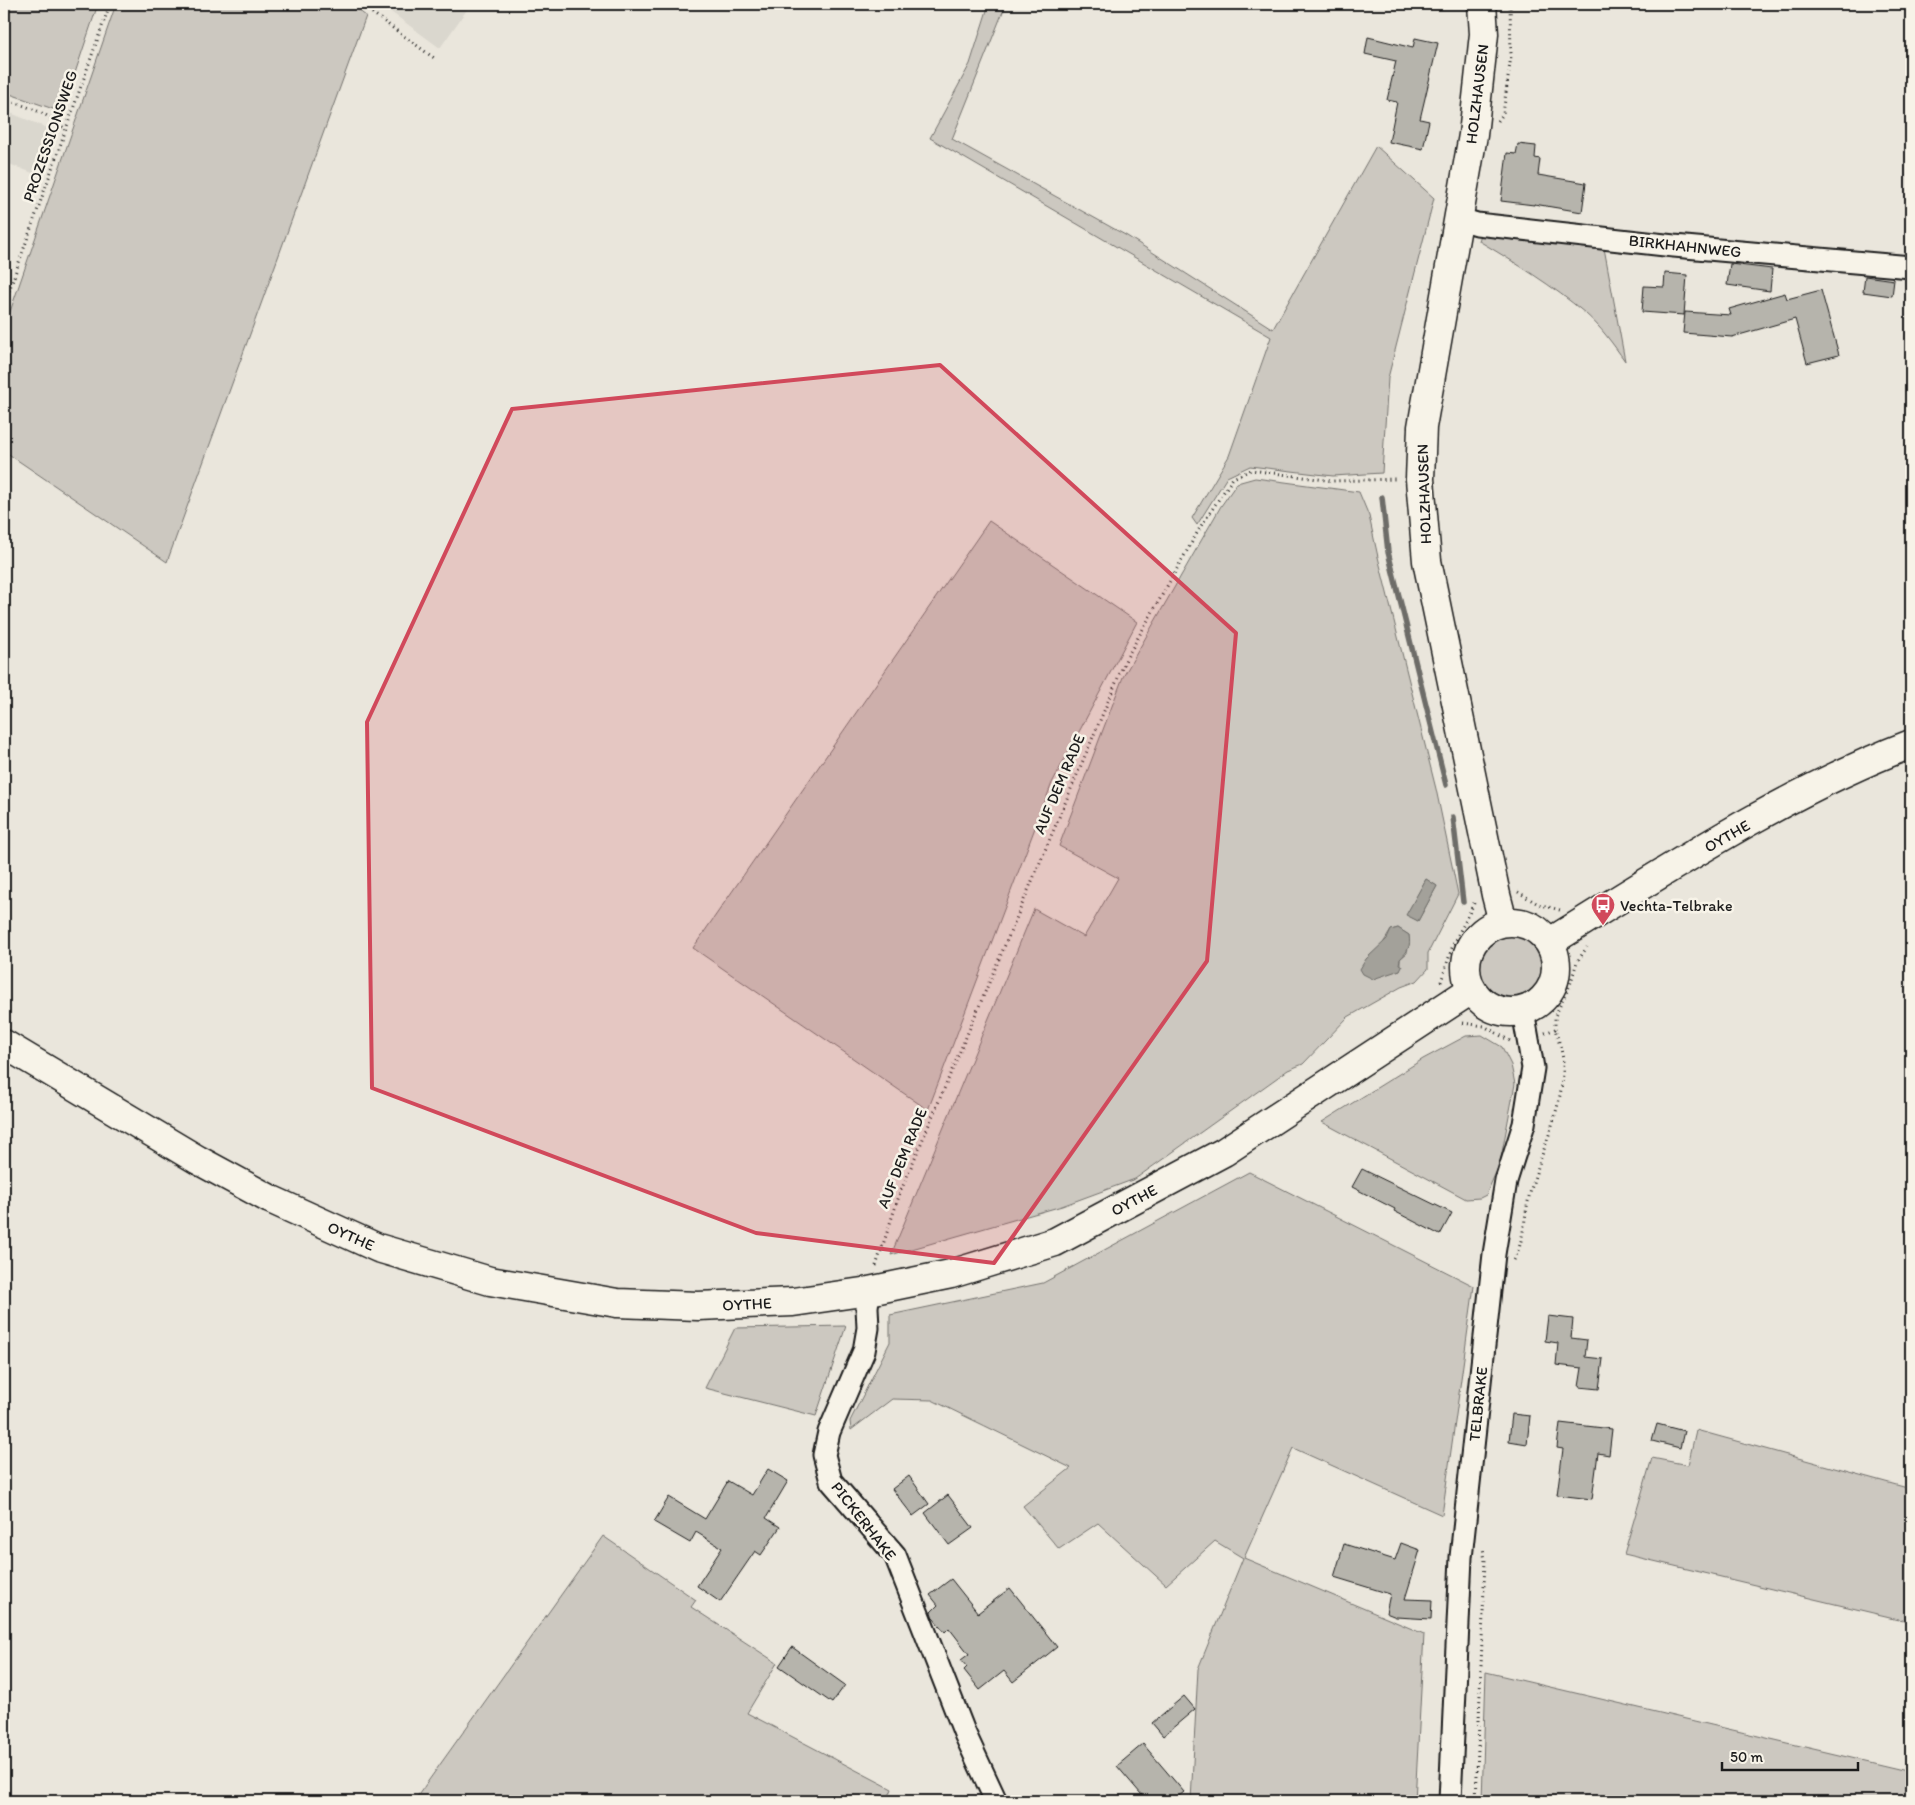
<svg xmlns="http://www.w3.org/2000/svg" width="1915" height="1805" viewBox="0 0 1915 1805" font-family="Itim,sans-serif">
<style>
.built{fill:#dad7ce}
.green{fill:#ccc8c0;stroke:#74726e;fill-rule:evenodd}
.water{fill:#a3a19a;stroke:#6d6c68}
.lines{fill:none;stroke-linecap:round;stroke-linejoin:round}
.stream{stroke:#6d6c68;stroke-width:5.5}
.building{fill:#b6b4ac;stroke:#1c1c1c}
.minor-casing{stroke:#1c1c1c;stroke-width:25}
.major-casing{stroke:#1c1c1c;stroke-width:31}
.path{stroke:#1c1c1c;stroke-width:3;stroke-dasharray:1 4;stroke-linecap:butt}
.minor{stroke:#f7f3e8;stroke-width:21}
.major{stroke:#f7f3e8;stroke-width:28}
.marked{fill:#d1495b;fill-opacity:0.2;stroke:#d1495b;stroke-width:4;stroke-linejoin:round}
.labels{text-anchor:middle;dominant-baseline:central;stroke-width:5;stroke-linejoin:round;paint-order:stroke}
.street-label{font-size:16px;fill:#1c1c1c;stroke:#f7f3e8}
.poi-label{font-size:16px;fill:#1c1c1c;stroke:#f7f3e8;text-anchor:start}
</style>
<rect width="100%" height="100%" fill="#eae6dc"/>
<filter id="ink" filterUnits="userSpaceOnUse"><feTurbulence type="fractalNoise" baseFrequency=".02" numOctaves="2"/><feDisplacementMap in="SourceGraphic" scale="10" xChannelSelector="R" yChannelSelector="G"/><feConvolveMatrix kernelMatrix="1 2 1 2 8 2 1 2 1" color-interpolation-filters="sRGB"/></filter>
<g filter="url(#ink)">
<g class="built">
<path d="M 380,4 L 471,4 L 440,48 Z"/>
<path d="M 8,112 L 50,129 L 38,175 L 4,162 L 4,125 Z"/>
</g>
<g class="green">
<path d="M 4,4 L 98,4 L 62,112 L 4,92 Z"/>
<path d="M 116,4 L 350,4 L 366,16 L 167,562 L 4,451 L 4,329 Z"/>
<path d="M 989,4 L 1006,4 L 952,139 L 1127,236 L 1273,329 L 1376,146 L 1434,198 L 1388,378 L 1382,473 L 1333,476 L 1250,466 L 1227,477 L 1197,525 L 1192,518 L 1229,456 L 1271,337 L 930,138 L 970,64 Z"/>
<path d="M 1481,234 L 1604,248 L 1625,361 C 1613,344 1601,327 1585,313 C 1553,286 1516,263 1479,241 Z"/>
<path d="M 1255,478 L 1359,492 L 1369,516 L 1378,557 L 1436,789 L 1458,894 L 1428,953 L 1428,969 L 1417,981 L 1401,987 L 1348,1017 L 1303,1064 L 1288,1070 L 1135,1179 L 1062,1206 L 891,1255 L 1034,909 L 1084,937 L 1118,878 L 1059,846 L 1123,677 L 1221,506 L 1237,483 ZM 1426,879 L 1437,886 L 1418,921 L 1407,915 ZM 1398,928 L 1409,935 L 1407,953 L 1400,959 L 1400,970 L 1387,973 L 1366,959 L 1382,945 L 1391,930 Z"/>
<path d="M 989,521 L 1137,622 L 1052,783 L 928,1110 L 693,948 Z"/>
<circle cx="1511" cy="966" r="31"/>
<path d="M 1482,1035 L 1502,1047 L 1511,1065 L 1515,1084 L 1500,1163 L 1486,1195 L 1480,1198 L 1466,1199 L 1322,1122 L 1423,1059 L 1466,1036 Z"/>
<path d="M 1249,1172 L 1474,1286 L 1442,1515 L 1293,1448 L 1244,1558 L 1424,1634 L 1415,1801 L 1191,1801 L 1198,1669 L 1243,1558 L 1215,1541 L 1166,1585 L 1098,1523 L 1059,1549 L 1023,1506 L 1071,1468 L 932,1400 L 892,1399 L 851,1430 L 850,1421 L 890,1342 L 890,1315 L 1043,1283 Z"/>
<path d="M 846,1326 L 816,1416 L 705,1388 L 735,1328 Z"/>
<path d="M 1696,1430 L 1911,1489 L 1911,1622 L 1624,1554 L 1652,1458 L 1688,1465 Z"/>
<path d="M 603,1536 L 696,1600 L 691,1607 L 777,1663 L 747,1713 L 892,1789 L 887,1801 L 414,1801 Z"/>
<path d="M 1486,1672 L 1911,1772 L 1911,1801 L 1482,1801 Z"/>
</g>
<g class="water">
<path d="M 1426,879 L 1437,886 L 1418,921 L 1406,915 Z"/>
<path d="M 1398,928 L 1409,935 C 1411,947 1408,951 1400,959 L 1399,964 L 1402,966 L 1400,970 L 1373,979 L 1363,974 L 1360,969 L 1366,959 L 1387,939 L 1391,930 Z"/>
</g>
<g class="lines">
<g class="stream">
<path d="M 1382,497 L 1388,552 L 1446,785"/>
<path d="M 1453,817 L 1463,902"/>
</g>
</g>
<g class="building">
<path d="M 1368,37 L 1413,48 L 1415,38 L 1438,43 L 1420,119 L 1429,121 L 1423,149 L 1389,142 L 1397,102 L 1387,100 L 1396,61 L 1365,54 Z"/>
<path d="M 1518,144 L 1536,146 L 1535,158 L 1540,159 L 1538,175 L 1586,183 L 1582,212 L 1534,204 L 1534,205 L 1501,201 L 1507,153 L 1516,154 Z"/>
<path d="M 1730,264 L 1772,269 L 1770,291 L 1727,285 Z"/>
<path d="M 1665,273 L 1687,275 L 1684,315 L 1642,312 L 1644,286 L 1664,287 Z"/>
<path d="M 1865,276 L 1894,280 L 1892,296 L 1863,292 Z"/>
<path d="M 1821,290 L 1839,355 L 1807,363 L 1795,319 L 1732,337 L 1683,333 L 1685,312 L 1731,315 L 1729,309 L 1785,293 L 1787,299 Z"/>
<path d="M 1362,1169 L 1452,1213 L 1440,1235 L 1394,1211 L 1395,1209 L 1352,1187 Z"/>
<path d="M 1548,1316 L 1573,1319 L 1571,1338 L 1587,1340 L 1585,1357 L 1603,1359 L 1599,1389 L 1579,1387 L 1582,1368 L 1556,1365 L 1558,1343 L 1545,1341 Z"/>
<path d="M 1512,1414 L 1530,1416 L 1527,1444 L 1509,1441 Z"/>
<path d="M 1560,1423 L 1612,1429 L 1609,1455 L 1598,1453 L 1592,1499 L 1557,1495 L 1563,1449 L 1557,1448 Z"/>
<path d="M 1657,1424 L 1684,1431 L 1680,1448 L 1652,1441 Z"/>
<path d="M 768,1469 L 788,1481 L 766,1518 L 780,1527 L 761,1555 L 755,1551 L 720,1602 L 697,1586 L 722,1548 L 696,1532 L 690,1543 L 654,1522 L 669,1497 L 705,1519 L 728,1481 L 752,1495 Z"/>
<path d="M 909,1476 L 929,1504 L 913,1516 L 892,1489 Z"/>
<path d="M 948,1495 L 973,1528 L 949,1545 L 925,1513 Z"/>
<path d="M 1401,1543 L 1420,1550 L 1405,1599 L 1432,1600 L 1431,1619 L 1396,1617 L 1386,1613 L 1390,1594 L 1334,1577 L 1344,1544 L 1395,1560 Z"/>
<path d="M 951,1579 L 978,1613 L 1010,1588 L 1057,1647 L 1013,1682 L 1004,1671 L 980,1690 L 964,1670 L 967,1667 L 961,1660 L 969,1654 L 949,1628 L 945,1632 L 933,1618 L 931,1612 L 938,1605 L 930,1595 Z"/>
<path d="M 792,1647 L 845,1685 L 832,1703 L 779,1666 Z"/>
<path d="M 1184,1696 L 1195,1709 L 1163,1736 L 1152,1723 Z"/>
<path d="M 1143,1744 L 1184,1792 L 1173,1801 L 1147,1801 L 1117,1766 Z"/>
</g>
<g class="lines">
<defs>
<g id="minor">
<path d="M 1460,219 L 1477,224 L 1674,246 L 1911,267"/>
<path d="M 869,1291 L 867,1307 L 868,1328 L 864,1351 L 829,1432 L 824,1455 L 831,1481 L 895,1555 L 965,1734 L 996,1801"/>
<path d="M 1450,1801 L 1461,1557 L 1494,1254 L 1506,1181 L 1524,1124 L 1533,1068 L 1523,1011"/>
</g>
<g id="major">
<path d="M 1482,4 L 1484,34 L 1473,135 L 1422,427 L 1420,479 L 1427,561 L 1496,895 L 1503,922"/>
<circle cx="1511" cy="967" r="45"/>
<path d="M 1550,942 C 1666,871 1783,793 1911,744"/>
<path d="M 4,1044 L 198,1160 L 270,1199 L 378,1248 L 490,1281 L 617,1303 L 698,1306 L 793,1302 L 869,1291 L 951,1274 L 1055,1242 L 1224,1152 L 1471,990"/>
</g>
</defs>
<use href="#minor" class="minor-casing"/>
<use href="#major" class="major-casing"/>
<g class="path">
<path d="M 360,4 L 434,58"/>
<path d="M 4,99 C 28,107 47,112 66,130"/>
<path d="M 1498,121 L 1503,114 L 1511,56 L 1510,4"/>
<path d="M 4,305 L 110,4"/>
<path d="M 1518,892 L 1538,904 L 1560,910"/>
<path d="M 1441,982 L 1454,942 L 1465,922 L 1475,901"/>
<path d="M 1463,1023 L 1484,1026 L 1510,1041"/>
<path d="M 1545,1033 L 1555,1029 L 1555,1016 L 1570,985 L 1577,962 L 1587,947"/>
<path d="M 1514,1260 C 1524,1241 1524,1218 1529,1197 C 1539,1156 1565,1104 1563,1063 C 1563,1052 1558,1040 1555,1029"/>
<path d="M 876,1266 L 900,1193 L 1126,659 L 1201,526 L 1233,478 L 1251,470 L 1333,481 L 1397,479"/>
<path d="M 1476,1801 L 1485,1560 L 1483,1548"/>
</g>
<use href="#minor" class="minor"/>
<use href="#major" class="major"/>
</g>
</g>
<path class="marked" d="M 940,365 L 1236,633 L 1207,961 L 994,1263 L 756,1233 L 372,1088 L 367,722 L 512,409 Z"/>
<defs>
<symbol id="bus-pin" viewBox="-11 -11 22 30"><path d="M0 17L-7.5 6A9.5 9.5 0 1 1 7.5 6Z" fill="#d1495b" stroke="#f7f3e8"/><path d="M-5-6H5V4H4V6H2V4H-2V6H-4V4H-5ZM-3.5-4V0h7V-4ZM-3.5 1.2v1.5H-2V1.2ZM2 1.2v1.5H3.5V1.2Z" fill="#fff"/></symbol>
</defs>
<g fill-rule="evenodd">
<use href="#bus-pin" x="1589" y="891" width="28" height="38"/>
</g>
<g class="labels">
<g class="street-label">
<text transform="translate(1477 94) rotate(-83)">HOLZHAUSEN</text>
<text transform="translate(50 136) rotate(-71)">PROZESSIONSWEG</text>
<text transform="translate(1685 246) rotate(6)">BIRKHAHNWEG</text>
<text transform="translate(1424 494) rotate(-92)">HOLZHAUSEN</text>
<text transform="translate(1059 784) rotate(-67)">AUF DEM RADE</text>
<text transform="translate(1727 836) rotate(-30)">OYTHE</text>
<text transform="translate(902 1158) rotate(-68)">AUF DEM RADE</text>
<text transform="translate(1134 1200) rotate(-28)">OYTHE</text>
<text transform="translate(351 1236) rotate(24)">OYTHE</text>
<text transform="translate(747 1304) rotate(-3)">OYTHE</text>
<text transform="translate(1478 1404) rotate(-84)">TELBRAKE</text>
<text transform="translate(864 1521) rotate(52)">PICKERHAKE</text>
</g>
<g class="poi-label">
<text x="1620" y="905">Vechta-Telbrake</text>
</g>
</g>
<rect width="1915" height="1805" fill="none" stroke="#f7f3e8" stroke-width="20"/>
<rect x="10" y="10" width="1895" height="1785" fill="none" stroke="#1c1c1c" stroke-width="2" filter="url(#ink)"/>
<path d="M1722 1762v8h136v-8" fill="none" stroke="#1c1c1c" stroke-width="2.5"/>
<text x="1730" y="1762" font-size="15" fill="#1c1c1c" stroke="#f7f3e8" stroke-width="4" paint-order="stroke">50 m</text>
</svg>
